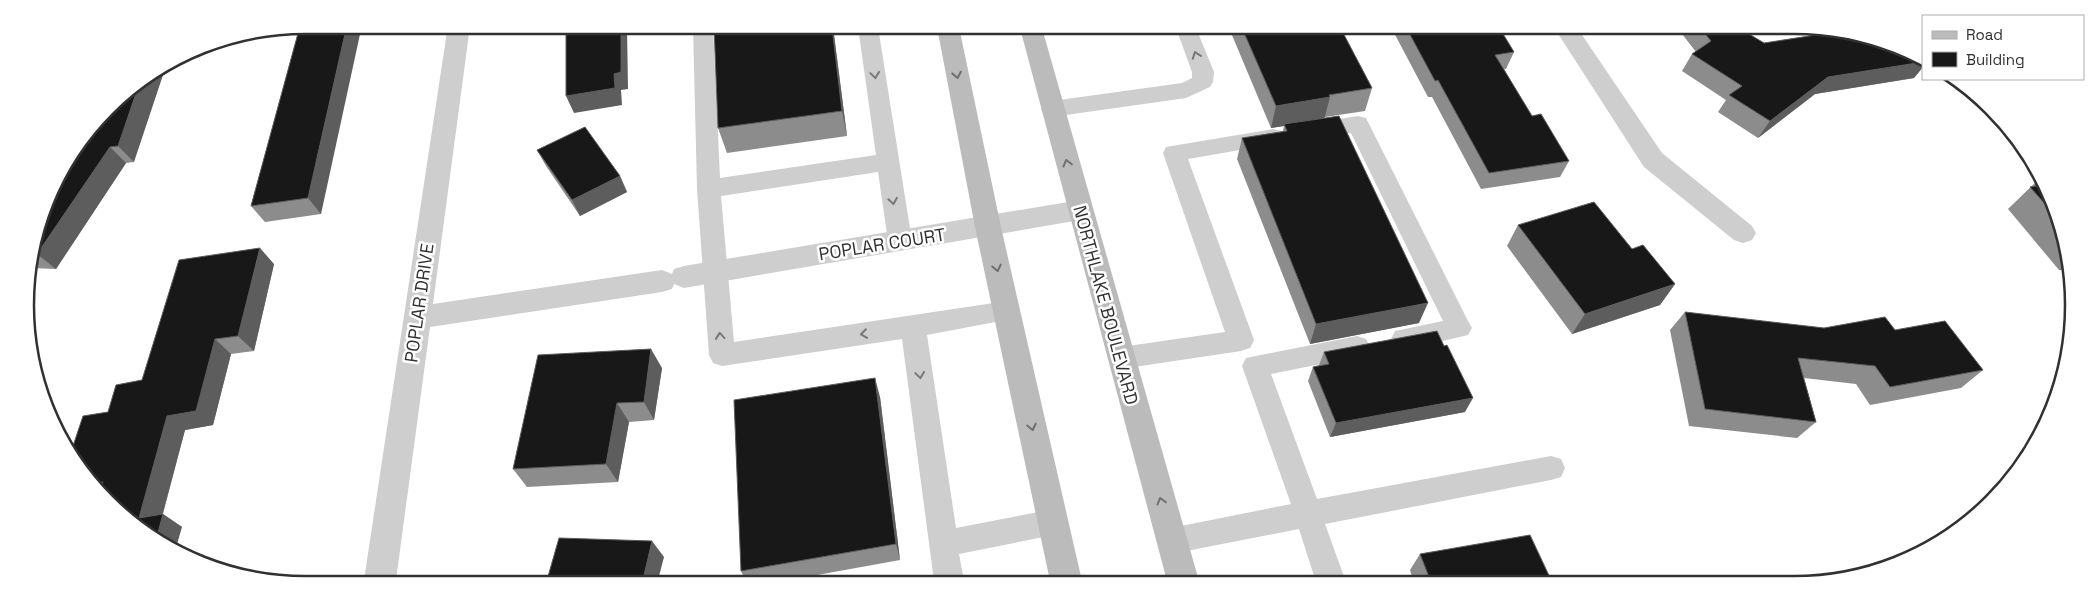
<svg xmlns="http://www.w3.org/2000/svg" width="2099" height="610" viewBox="0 0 2099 610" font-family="'Space Grotesk',sans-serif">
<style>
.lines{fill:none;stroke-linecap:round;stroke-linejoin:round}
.service{fill:#cecece;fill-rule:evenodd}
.minor{fill:#cecece;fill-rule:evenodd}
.secondary{fill:#bbb;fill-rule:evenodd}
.wall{fill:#8c8c8c}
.shaded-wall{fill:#5d5d5d}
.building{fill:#181818;stroke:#5d5d5d}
.oneway{stroke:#787878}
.oneway2{stroke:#6f6f6f}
.labels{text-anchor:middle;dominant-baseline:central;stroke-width:5;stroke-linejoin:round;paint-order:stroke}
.street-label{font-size:18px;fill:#313131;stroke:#fff}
.rim{fill:none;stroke:#313131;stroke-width:2.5}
</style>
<rect width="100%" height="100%" fill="#fff"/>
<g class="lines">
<g class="service">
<path d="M 693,26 L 713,26 L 720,178 L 876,155 L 858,27 L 878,27 L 912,241 L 908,248 L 900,250 L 892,248 L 888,241 L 878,172 L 721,196 L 734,342 L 1007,301 L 1016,304 L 1020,311 L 1016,318 L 927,335 L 956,528 L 1054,509 L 1064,513 L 1068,522 L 1064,531 L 1054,535 L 959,554 L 964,581 L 934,581 L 902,339 L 722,366 L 713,363 L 709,355 L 697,189 Z"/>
<path d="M 1176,28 L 1196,28 L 1214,72 L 1213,82 L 1210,87 L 1186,98 L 1052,117 L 1044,115 L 1041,109 L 1044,103 L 1052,101 L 1182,83 L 1192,78 L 1192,72 Z"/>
<path d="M 1358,116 L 1366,118 L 1369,124 L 1468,321 L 1472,328 L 1468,335 L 1404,350 L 1395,347 L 1391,339 L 1395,331 L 1443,321 L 1351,133 L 1310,139 L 1302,137 L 1299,131 L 1302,125 Z"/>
<path d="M 1273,129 L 1281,131 L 1284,137 L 1281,143 L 1188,159 L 1254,340 L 1250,348 L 1241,351 L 1121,369 L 1112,366 L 1108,358 L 1112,350 L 1121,347 L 1225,332 L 1163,153 L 1166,147 Z"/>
<path d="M 1357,336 L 1366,339 L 1370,347 L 1366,355 L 1271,374 L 1317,499 L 1551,456 L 1561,459 L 1565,468 L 1561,477 L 1551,480 L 1325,524 L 1346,582 L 1316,582 L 1299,529 L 1171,554 L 1161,550 L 1157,541 L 1161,532 L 1171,528 L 1291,504 L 1242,366 L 1246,358 Z"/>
</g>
<g class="minor">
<path d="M 448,25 L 470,26 L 433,304 L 662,270 L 672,274 L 674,269 L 684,266 L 1080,200 L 1089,203 L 1093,210 L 1089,217 L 1080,220 L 684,288 L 674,284 L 672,289 L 662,292 L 430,327 L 396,580 L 364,580 Z"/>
<path d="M 1555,29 L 1578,29 L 1662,153 L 1752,226 L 1756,233 L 1752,240 L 1743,243 L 1734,240 L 1644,167 Z"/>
</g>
<g class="secondary">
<path d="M 937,27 L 959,27 L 1001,227 L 1082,581 L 1050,581 L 975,227 Z"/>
<path d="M 1020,28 L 1042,28 L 1199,581 L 1167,581 Z"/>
</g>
</g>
<g class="wall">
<path d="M 305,25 L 321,214 L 265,222 L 251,206 L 298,33 L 294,27 Z"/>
<path d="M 833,27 L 847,136 L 727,153 L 718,128 Z"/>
<path d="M 1229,28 L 1341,29 L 1372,88 L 1365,111 L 1325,117 L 1324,118 L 1419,323 L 1310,344 L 1237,159 L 1242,138 L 1283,131 L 1284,126 L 1271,128 Z"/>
<path d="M 1392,29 L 1500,29 L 1514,52 L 1506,69 L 1504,69 L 1532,116 L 1569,161 L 1560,177 L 1481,189 L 1432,97 L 1428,97 Z"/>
<path d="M 1679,30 L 1746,30 L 1749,34 L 1764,43 L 1923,61 L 1923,67 L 1914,78 L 1815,94 L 1758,138 L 1718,112 L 1726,100 L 1682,71 L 1692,54 L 1696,52 Z"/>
<path d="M 120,95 L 134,162 L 126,163 L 56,269 L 31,268 L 54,181 Z"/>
<path d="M 537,150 L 620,176 L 627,192 L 580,216 L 546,166 Z"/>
<path d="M 2039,179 L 2069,250 L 2069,268 L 2059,270 L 2008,209 Z"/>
<path d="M 1518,225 L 1632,249 L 1675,284 L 1660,305 L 1572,334 L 1507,246 Z"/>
<path d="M 274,264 L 254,351 L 231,354 L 213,425 L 185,430 L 163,514 L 182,527 L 165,547 L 83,475 L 108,412 L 142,380 Z"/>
<path d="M 1685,312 L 1824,328 L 1895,330 L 1983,370 L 1961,388 L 1870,405 L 1856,384 L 1804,378 L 1816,422 L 1797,438 L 1689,426 L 1670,330 Z"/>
<path d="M 1444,346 L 1465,412 L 1330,437 L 1308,381 L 1313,367 L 1319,365 L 1324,352 Z"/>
<path d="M 662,368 L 654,420 L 629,422 L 618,482 L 527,487 L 513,469 Z"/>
<path d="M 880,397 L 900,560 L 784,581 L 746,581 L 741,571 Z"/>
<path d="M 1420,554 L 1552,582 L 1414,582 L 1410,570 Z"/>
</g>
<g class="shaded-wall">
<path d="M 305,25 L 300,35 L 294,27 Z"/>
<path d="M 347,25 L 362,25 L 321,214 L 308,198 Z"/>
<path d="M 621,26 L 627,26 L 628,89 L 621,90 L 622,105 L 574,113 L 566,96 L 614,74 Z"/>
<path d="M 832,27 L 833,27 L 847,136 L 842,111 Z"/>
<path d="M 1923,62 L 1923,67 L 1914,78 L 1815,94 L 1758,138 L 1770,121 L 1828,77 Z"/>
<path d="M 166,66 L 134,162 L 118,146 L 140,82 Z"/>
<path d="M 1330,97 L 1324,120 L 1284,124 L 1284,126 L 1271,128 L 1276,106 Z"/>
<path d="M 110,147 L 126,163 L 56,269 L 37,254 Z"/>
<path d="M 620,176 L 627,192 L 580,216 L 572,200 Z"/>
<path d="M 260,248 L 274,264 L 254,351 L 238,336 Z"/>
<path d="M 2069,262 L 2069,268 L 2059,270 Z"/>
<path d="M 1675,284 L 1660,305 L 1572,334 L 1585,314 Z"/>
<path d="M 1428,303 L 1419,323 L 1310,344 L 1316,324 Z"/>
<path d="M 215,339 L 231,354 L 213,425 L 185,430 L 158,531 L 139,518 L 167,416 Z"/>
<path d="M 651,349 L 662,368 L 654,420 L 644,402 Z"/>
<path d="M 875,378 L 880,397 L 900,560 L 896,544 Z"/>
<path d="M 1473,398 L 1465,412 L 1330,437 L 1336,423 Z"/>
<path d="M 617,403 L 629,422 L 618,482 L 606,464 Z"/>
<path d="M 163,514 L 182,527 L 175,551 L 165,547 L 156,540 Z"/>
<path d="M 652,541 L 664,557 L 658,580 L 643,580 Z"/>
</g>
<g class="building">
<path d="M 305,25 L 347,25 L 308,198 L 251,206 L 300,26 Z"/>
<path d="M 571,26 L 621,26 L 621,72 L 614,74 L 615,88 L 566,96 L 566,32 L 571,31 Z"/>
<path d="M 714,26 L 832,27 L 842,111 L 718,128 Z"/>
<path d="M 1242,28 L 1341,29 L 1372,88 L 1329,95 L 1330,97 L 1276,106 Z"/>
<path d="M 1407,29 L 1500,29 L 1514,52 L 1495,55 L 1532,116 L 1541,114 L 1569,161 L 1489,173 L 1438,80 L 1435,81 Z"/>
<path d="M 1702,30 L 1746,30 L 1749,34 L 1764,43 L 1848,30 L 1923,61 L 1923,62 L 1828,77 L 1770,121 L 1729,95 L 1742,86 L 1692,54 L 1711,41 Z"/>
<path d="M 140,82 L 118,146 L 110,147 L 37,254 L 34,254 L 54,181 L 120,95 Z"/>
<path d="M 1339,116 L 1428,303 L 1316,324 L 1242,138 L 1287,131 L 1284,124 Z"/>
<path d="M 585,127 L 620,176 L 572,200 L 537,150 Z"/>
<path d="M 2042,185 L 2054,214 L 2030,187 Z"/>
<path d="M 1594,202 L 1632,249 L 1643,245 L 1675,284 L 1585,314 L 1518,225 Z"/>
<path d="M 260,248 L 238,336 L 215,339 L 196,411 L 167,416 L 139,518 L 163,514 L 156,540 L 100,491 L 103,482 L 93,484 L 83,475 L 71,452 L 83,416 L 108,412 L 116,385 L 142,380 L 179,260 Z"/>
<path d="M 1685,312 L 1824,328 L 1885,317 L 1895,330 L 1945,321 L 1983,370 L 1890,387 L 1875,366 L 1798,358 L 1816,422 L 1705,409 Z"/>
<path d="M 1437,331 L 1444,346 L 1447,345 L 1473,398 L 1336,423 L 1313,367 L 1329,364 L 1324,352 Z"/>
<path d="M 651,349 L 644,402 L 617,403 L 606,464 L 513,469 L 538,355 Z"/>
<path d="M 875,378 L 896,544 L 741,571 L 734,400 Z"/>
<path d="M 1530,535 L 1552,582 L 1431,582 L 1420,554 Z"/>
<path d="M 559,538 L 652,541 L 643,580 L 547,580 Z"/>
</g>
<defs><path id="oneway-chevron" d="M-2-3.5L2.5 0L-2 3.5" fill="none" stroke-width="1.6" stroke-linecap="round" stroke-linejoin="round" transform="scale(1.25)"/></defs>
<g class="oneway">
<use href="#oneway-chevron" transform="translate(1196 55) rotate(-110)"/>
<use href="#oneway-chevron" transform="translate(875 75) rotate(82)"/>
<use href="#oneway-chevron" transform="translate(893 201) rotate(81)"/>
<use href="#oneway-chevron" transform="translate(864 334) rotate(172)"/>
<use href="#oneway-chevron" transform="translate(720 336) rotate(-95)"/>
<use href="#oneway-chevron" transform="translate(920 375) rotate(82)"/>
</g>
<g class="oneway2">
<use href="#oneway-chevron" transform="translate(957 75) rotate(79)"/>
<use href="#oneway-chevron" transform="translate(1067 163) rotate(-105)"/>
<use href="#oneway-chevron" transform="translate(997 268) rotate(77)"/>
<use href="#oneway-chevron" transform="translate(1032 427) rotate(78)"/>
<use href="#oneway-chevron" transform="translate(1161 501) rotate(-105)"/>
</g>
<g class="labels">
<g class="street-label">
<text transform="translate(882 244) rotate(-9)">POPLAR COURT</text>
<text transform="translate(419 303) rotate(-82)">POPLAR DRIVE</text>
<text transform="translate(1106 305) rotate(75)">NORTHLAKE BOULEVARD</text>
</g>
</g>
<path d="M0 0H2099V610H0ZM305 34H1794A271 271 0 0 1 2065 305V305A271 271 0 0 1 1794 576H305A271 271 0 0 1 34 305V305A271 271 0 0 1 305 34Z" fill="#fff" fill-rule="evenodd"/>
<path class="rim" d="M305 34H1794A271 271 0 0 1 2065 305V305A271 271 0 0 1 1794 576H305A271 271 0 0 1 34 305V305A271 271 0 0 1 305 34Z"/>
<rect x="1922" y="15" width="162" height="65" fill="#ffffff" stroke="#adadad"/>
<rect x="1932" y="31" width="25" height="8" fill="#bbbbbb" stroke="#adadad"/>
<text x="1966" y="40" font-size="15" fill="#313131">Road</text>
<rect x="1932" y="52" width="25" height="15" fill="#181818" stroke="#adadad"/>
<text x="1966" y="65" font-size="15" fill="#313131">Building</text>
</svg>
